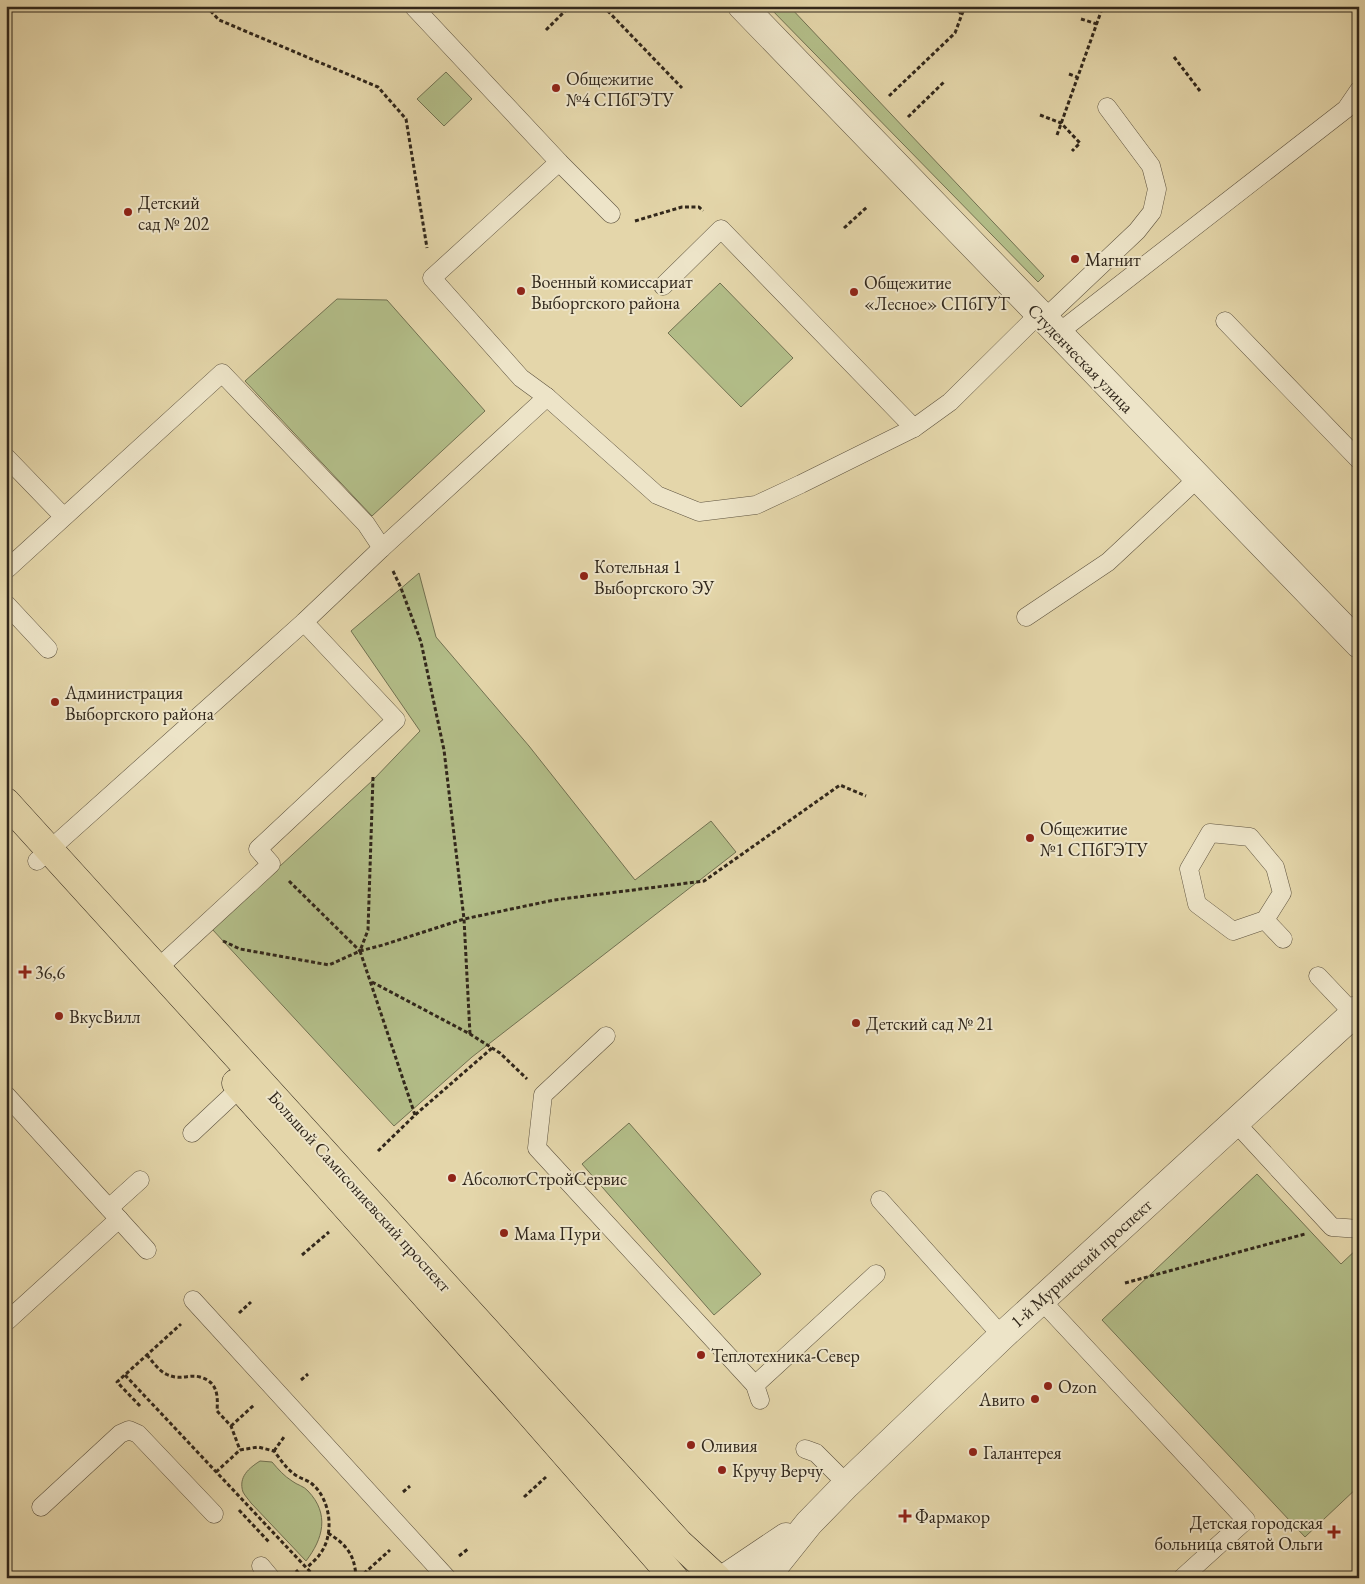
<svg xmlns="http://www.w3.org/2000/svg" width="1365" height="1584" viewBox="0 0 1365 1584" font-family="'EB Garamond',serif">
<style>
.green{fill:#b3be89;stroke:#727252}
.lines{fill:none;stroke-linecap:round;stroke-linejoin:round}
.service-casing{stroke:#5e533f;stroke-width:19}
.minor-casing{stroke:#5e533f;stroke-width:29}
.tertiary-casing{stroke:#5e533f;stroke-width:29}
.primary-casing{stroke:#31271b;stroke-width:29}
.path{stroke:#31271b;stroke-width:3;stroke-dasharray:4 2.5;stroke-linecap:butt}
.service{stroke:#ede4c8;stroke-width:18}
.minor{stroke:#ede4c8;stroke-width:28}
.tertiary{stroke:#ede4c8;stroke-width:28}
.primary{stroke:#e4d6aa;stroke-width:28}
.poi-dot{fill:#8f2418;stroke:#ede4c8;stroke-width:2}
.labels{text-anchor:middle;dominant-baseline:central;stroke-width:4;stroke-linejoin:round;paint-order:stroke}
.poi-label{font-size:18px;fill:#31271b;stroke:#ede4c8;text-anchor:start}
.street-label{font-size:18px;fill:#31271b;stroke:#ede4c8}
</style>
<rect width="100%" height="100%" fill="#e4d6aa"/>
<filter id="stains"><feTurbulence type="fractalNoise" baseFrequency=".004" numOctaves="4"/><feColorMatrix values="0 0 0 0 .2 0 0 0 0 .09 0 0 0 0 .02 0 0 0 .5 -.17"/></filter>
<radialGradient id="worn" r=".72"><stop offset=".6" stop-color="#630" stop-opacity="0"/><stop offset="1" stop-color="#630" stop-opacity=".3"/></radialGradient>
<g class="green">
<path d="M 768,6 L 789,6 L 1044,276 L 1038,282 Z"/>
<path d="M 446,72 L 472,99 L 444,126 L 417,99 Z"/>
<path d="M 720,283 L 793,358 L 741,407 L 668,333 Z"/>
<path d="M 337,299 L 387,300 L 485,411 L 372,516 L 245,381 Z"/>
<path d="M 419,573 L 436,637 L 529,746 L 635,880 L 711,821 L 736,852 L 472,1057 L 394,1126 L 212,929 L 373,780 L 420,731 L 351,631 Z"/>
<path d="M 629,1123 L 761,1274 L 714,1315 L 582,1164 Z"/>
<path d="M 1257,1174 L 1341,1264 L 1359,1247 L 1359,1486 L 1305,1537 L 1102,1320 Z"/>
<path d="M 260,1461 L 272,1462 C 278,1469 284,1476 292,1481 C 297,1485 304,1486 308,1491 C 330,1514 323,1539 306,1561 L 251,1503 C 249,1500 245,1496 243,1492 C 238,1477 249,1468 260,1461 Z"/>
</g>
<g class="lines">
<defs>
<g id="service">
<path d="M 413,6 L 559,162 L 611,214"/>
<path d="M 559,162 L 432,278 L 521,378 L 547,397 L 657,495 L 699,512 L 756,505 L 801,484 L 914,428 L 950,402 L 1039,314"/>
<path d="M 663,286 L 721,229 L 914,428"/>
<path d="M 1044,319 L 1137,231 L 1152,212 L 1157,189 L 1151,166 L 1107,107"/>
<path d="M 1225,321 L 1359,460"/>
<path d="M 1058,333 L 1346,109 L 1359,90"/>
<path d="M 6,457 L 63,516"/>
<path d="M 6,570 L 222,373 L 366,524 L 382,548 L 547,397"/>
<path d="M 6,604 L 48,649"/>
<path d="M 1026,617 L 1108,562 L 1198,478"/>
<path d="M 37,861 L 304,622"/>
<path d="M 1265,920 L 1233,931 L 1197,904 L 1189,869 L 1210,833 L 1250,837 L 1275,867 L 1282,893 L 1265,920 L 1283,939"/>
<path d="M 158,968 L 271,864 L 258,849 L 396,720 L 304,622 L 382,548"/>
<path d="M 1318,976 L 1354,1014"/>
<path d="M 606,1036 L 543,1095 L 537,1148 L 755,1385 L 760,1400"/>
<path d="M 6,1095 L 147,1250"/>
<path d="M 1235,1122 L 1332,1227 L 1359,1229"/>
<path d="M 192,1133 L 240,1088"/>
<path d="M 880,1200 L 1002,1336"/>
<path d="M 109,1208 L 140,1180"/>
<path d="M 193,1300 L 447,1578"/>
<path d="M 1041,1300 L 1246,1520 L 1182,1578"/>
<path d="M 6,1322 L 119,1219"/>
<path d="M 755,1385 L 876,1274"/>
<path d="M 805,1449 L 816,1453 L 847,1484"/>
<path d="M 41,1507 L 120,1434 L 129,1430 L 138,1434 L 214,1514"/>
<path d="M 261,1566 L 271,1578"/>
</g>
<g id="minor">
<path d="M 725,1578 L 786,1537"/>
<path d="M 765,1578 L 809,1523 L 847,1484 L 1002,1336 L 1359,1009"/>
</g>
<path id="tertiary" d="M 742,6 L 1359,644"/>
<g id="primary">
<path d="M 6,802 L 679,1543 L 717,1578"/>
<path d="M 236,1083 L 513,1394 L 674,1578"/>
</g>
</defs>
<use href="#service" class="service-casing"/>
<use href="#minor" class="minor-casing"/>
<use href="#tertiary" class="tertiary-casing"/>
<use href="#primary" class="primary-casing"/>
<g class="path">
<path d="M 206,6 L 219,20 L 378,87 L 406,119 L 427,248"/>
<path d="M 603,6 L 682,88"/>
<path d="M 954,6 L 962,15"/>
<path d="M 1081,19 L 1097,24"/>
<path d="M 546,30 L 570,6"/>
<path d="M 1174,57 L 1200,91"/>
<path d="M 1069,74 L 1077,77"/>
<path d="M 889,96 L 955,33 L 965,6"/>
<path d="M 1040,115 L 1061,123 L 1080,143 L 1072,151"/>
<path d="M 908,117 L 945,81"/>
<path d="M 1057,135 L 1103,6"/>
<path d="M 635,221 L 682,207 L 699,207 L 703,211"/>
<path d="M 844,228 L 867,207"/>
<path d="M 393,571 L 401,588 L 421,642 L 444,750 L 464,919 L 470,1034"/>
<path d="M 373,777 L 368,930 L 360,951 L 415,1115"/>
<path d="M 289,881 L 360,951"/>
<path d="M 223,941 L 240,949 L 329,965 L 360,951 L 383,945 L 464,919 L 554,900 L 704,881 L 840,785 L 866,796"/>
<path d="M 372,982 L 470,1034 L 500,1053 L 527,1079"/>
<path d="M 378,1151 L 415,1115 L 492,1048"/>
<path d="M 302,1255 L 329,1232"/>
<path d="M 1125,1283 L 1305,1234"/>
<path d="M 239,1313 L 251,1302"/>
<path d="M 147,1355 C 152,1361 159,1371 166,1374 C 180,1381 189,1374 200,1377 C 218,1382 218,1396 217,1411 L 231,1426 L 240,1450"/>
<path d="M 125,1375 L 316,1578"/>
<path d="M 301,1380 L 308,1374"/>
<path d="M 140,1406 L 117,1382 L 181,1324"/>
<path d="M 231,1426 L 254,1405"/>
<path d="M 274,1451 L 284,1437"/>
<path d="M 216,1472 L 240,1450 L 258,1447 L 274,1451 C 281,1460 287,1470 297,1476 C 302,1479 307,1480 311,1483 C 331,1499 335,1534 320,1554 C 317,1559 311,1563 307,1568"/>
<path d="M 403,1492 L 410,1486"/>
<path d="M 524,1497 L 546,1477"/>
<path d="M 239,1510 L 269,1542"/>
<path d="M 328,1533 C 347,1545 355,1555 356,1578"/>
<path d="M 459,1556 L 468,1549"/>
<path d="M 296,1570 L 303,1578"/>
<path d="M 359,1578 L 390,1550"/>
</g>
<use href="#service" class="service"/>
<use href="#minor" class="minor"/>
<use href="#tertiary" class="tertiary"/>
<use href="#primary" class="primary"/>
</g>
<g class="poi-dot">
<circle cx="556" cy="88" r="5"/>
<circle cx="128" cy="212" r="5"/>
<circle cx="1075" cy="259" r="5"/>
<circle cx="521" cy="291" r="5"/>
<circle cx="854" cy="292" r="5"/>
<circle cx="584" cy="576" r="5"/>
<circle cx="55" cy="702" r="5"/>
<circle cx="1030" cy="838" r="5"/>
<path d="M22.5 964.5h5v5h5v5h-5v5h-5v-5h-5v-5h5z"/>
<circle cx="59" cy="1016" r="5"/>
<circle cx="856" cy="1023" r="5"/>
<circle cx="452" cy="1178" r="5"/>
<circle cx="504" cy="1233" r="5"/>
<circle cx="701" cy="1355" r="5"/>
<circle cx="1048" cy="1386" r="5"/>
<circle cx="1035" cy="1399" r="5"/>
<circle cx="691" cy="1445" r="5"/>
<circle cx="973" cy="1452" r="5"/>
<circle cx="722" cy="1470" r="5"/>
<path d="M902.5 1508.5h5v5h5v5h-5v5h-5v-5h-5v-5h5z"/>
<path d="M1331.5 1524.5h5v5h5v5h-5v5h-5v-5h-5v-5h5z"/>
</g>
<g class="labels">
<g class="poi-label">
<text x="566" y="78">Общежитие<tspan x="566" dy="21">№4 СПбГЭТУ</tspan></text>
<text x="138" y="202">Детский<tspan x="138" dy="21">сад № 202</tspan></text>
<text x="1085" y="259">Магнит</text>
<text x="531" y="281">Военный комиссариат<tspan x="531" dy="21">Выборгского района</tspan></text>
<text x="864" y="282">Общежитие<tspan x="864" dy="21">«Лесное» СПбГУТ</tspan></text>
<text x="594" y="566">Котельная 1<tspan x="594" dy="21">Выборгского ЭУ</tspan></text>
<text x="65" y="692">Администрация<tspan x="65" dy="21">Выборгского района</tspan></text>
<text x="1040" y="828">Общежитие<tspan x="1040" dy="21">№1 СПбГЭТУ</tspan></text>
<text x="35" y="972">36,6</text>
<text x="69" y="1016">ВкусВилл</text>
<text x="866" y="1023">Детский сад № 21</text>
<text x="462" y="1178">АбсолютСтройСервис</text>
<text x="514" y="1233">Мама Пури</text>
<text x="711" y="1355">Теплотехника-Север</text>
<text x="1058" y="1386">Ozon</text>
<text x="1025" y="1399" text-anchor="end">Авито</text>
<text x="701" y="1445">Оливия</text>
<text x="983" y="1452">Галантерея</text>
<text x="732" y="1470">Кручу Верчу</text>
<text x="915" y="1516">Фармакор</text>
<text x="1323" y="1522" text-anchor="end">Детская городская<tspan x="1323" dy="21">больница святой Ольги</tspan></text>
</g>
<g class="street-label">
<text transform="translate(1081 358) rotate(46)">Студенческая улица</text>
<text transform="translate(360 1191) rotate(48)">Большой Сампсониевский проспект</text>
<text transform="translate(1081 1263) rotate(-42)">1-й Муринский проспект</text>
</g>
</g>
<rect width="1365" height="1584" fill="none" stroke="#e4d6aa" stroke-width="25"/>
<rect x="8" y="8" width="1350" height="1569" fill="none" stroke="#31271b" stroke-width="2.5"/>
<rect x="12" y="12" width="1340" height="1559" fill="none" stroke="#31271b"/>
<rect width="100%" height="100%" filter="url(#stains)"/>
<rect width="100%" height="100%" fill="url(#worn)"/>
</svg>
